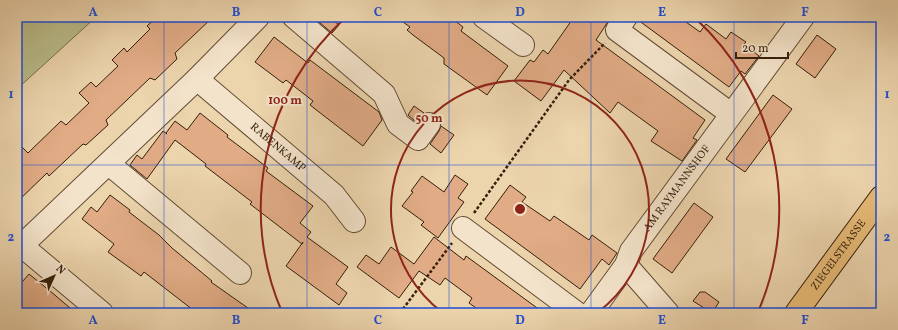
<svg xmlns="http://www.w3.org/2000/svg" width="898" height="330" viewBox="0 0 898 330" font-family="Vollkorn,serif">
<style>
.green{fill:#b9bc89;stroke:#776e4a}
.building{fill:#e0ab85;stroke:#351f0b}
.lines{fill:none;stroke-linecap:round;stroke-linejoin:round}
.minor-casing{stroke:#634c34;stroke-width:24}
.major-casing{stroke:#351f0b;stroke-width:24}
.path{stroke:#351f0b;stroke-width:2.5;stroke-dasharray:3 2;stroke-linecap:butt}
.minor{stroke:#f3e3ca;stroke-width:22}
.major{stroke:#e6ba76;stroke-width:22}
.grid{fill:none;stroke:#1d4ed8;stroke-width:1;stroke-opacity:0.55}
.ring{fill:none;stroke:#8f2418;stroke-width:2}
.labels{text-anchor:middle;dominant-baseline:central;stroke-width:4;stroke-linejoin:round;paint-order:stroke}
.street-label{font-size:11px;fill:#351f0b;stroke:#f3e3ca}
.centre{fill:#8f2418;stroke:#f3e3ca;stroke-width:2}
.ring-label{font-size:12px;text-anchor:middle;font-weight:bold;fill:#8f2418;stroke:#f3e3ca;stroke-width:4;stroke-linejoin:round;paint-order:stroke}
.neatline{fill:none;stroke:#1d4ed8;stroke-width:1.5}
.grid-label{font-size:13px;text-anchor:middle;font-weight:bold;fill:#1d4ed8}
</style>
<rect width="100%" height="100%" fill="#ecd4ad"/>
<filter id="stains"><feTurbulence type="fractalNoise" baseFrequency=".005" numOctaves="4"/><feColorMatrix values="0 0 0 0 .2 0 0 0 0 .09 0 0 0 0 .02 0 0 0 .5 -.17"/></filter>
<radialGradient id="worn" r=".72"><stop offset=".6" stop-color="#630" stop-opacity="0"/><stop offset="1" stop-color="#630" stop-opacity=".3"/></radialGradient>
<path class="green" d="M 17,17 L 96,17 L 17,89 Z"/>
<g class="building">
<path d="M 157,17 L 213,17 L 175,53 L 177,59 L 155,80 L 150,78 L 106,120 L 108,125 L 86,145 L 83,144 L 49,176 L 47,173 L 17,202 L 17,142 L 28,153 L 61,121 L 66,125 L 89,103 L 79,93 L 91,82 L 96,87 L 118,66 L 112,60 L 124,48 L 127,52 L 150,29 L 147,26 Z"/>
<path d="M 313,17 L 329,17 L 339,25 L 332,33 Z"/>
<path d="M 396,17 L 450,17 L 463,27 L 461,31 L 508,66 L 487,95 L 444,64 L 444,58 L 413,35 L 407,30 L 410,27 Z"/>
<path d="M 574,17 L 611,17 L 596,40 L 705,120 L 693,138 L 697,140 L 682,161 L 651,141 L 658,131 L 618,102 L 610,113 L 564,70 L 541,101 L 514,81 L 530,60 L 534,62 L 543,50 L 548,54 Z"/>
<path d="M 638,17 L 679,17 L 700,32 L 706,24 L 726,39 L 731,32 L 746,42 L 744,44 L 759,56 L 745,74 L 741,71 L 729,87 L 638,20 Z"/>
<path d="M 817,35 L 836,49 L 815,78 L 796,64 Z"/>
<path d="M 274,37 L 308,63 L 310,60 L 379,112 L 382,120 L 363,146 L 310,105 L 313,101 L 286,80 L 283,83 L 255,62 Z"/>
<path d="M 773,95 L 792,109 L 745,172 L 726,159 Z"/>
<path d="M 414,106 L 424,113 L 415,121 L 408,115 Z"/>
<path d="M 200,113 L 228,135 L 227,137 L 268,168 L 266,171 L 313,206 L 300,223 L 311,232 L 307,237 L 348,267 L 336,284 L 347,293 L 339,305 L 286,266 L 303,242 L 302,244 L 250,204 L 252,202 L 205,166 L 206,164 L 175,140 L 147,179 L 130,165 L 137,155 L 142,159 L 163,131 L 167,134 L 166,133 L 175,121 L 187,130 Z"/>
<path d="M 441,126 L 454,135 L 441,153 L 430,144 L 439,131 Z"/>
<path d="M 455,175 L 468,184 L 458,198 L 464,202 L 438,238 L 421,225 L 424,222 L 402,206 L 413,192 L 411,191 L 422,176 L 444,192 Z"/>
<path d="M 510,185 L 526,197 L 522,202 L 550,221 L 554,216 L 589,240 L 592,235 L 617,253 L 609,265 L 602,259 L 580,289 L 485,219 Z"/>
<path d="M 110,195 L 130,210 L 129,212 L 159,235 L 172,248 L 206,276 L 212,281 L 211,282 L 255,313 L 197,313 L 144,272 L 141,276 L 108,252 L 114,244 L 82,219 L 91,207 L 97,212 Z"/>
<path d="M 694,203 L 713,217 L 672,273 L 653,259 Z"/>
<path d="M 434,237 L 464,260 L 466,256 L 544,313 L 483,313 L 469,303 L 472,298 L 445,278 L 440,285 L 419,271 L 399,298 L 357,267 L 366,255 L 379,264 L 391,247 L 414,264 Z"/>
<path d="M 29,274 L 50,291 L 76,313 L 17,313 L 17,288 Z"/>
<path d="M 700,292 L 705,292 L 719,302 L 712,313 L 693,301 Z"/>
</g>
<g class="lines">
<defs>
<g id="minor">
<path d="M 294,17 L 384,94 L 398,124 L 418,139 L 429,124"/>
<path d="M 484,17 L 523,45"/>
<path d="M 626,17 L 617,30 L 731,114"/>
<path id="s1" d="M 197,79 L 334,195 L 354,221"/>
<path d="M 109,164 L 240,273"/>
<path d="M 463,228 L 577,313"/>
<path d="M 22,246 L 102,313"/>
<path d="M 17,250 L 197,79 L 258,17"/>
<path d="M 626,265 L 668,313"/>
<path id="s2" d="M 591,313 L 626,265 L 631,251 L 803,17"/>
</g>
<g id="major">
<path id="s3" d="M 796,313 L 881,197"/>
</g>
</defs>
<use href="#minor" class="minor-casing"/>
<use href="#major" class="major-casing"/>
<g class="path">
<path d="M 474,213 L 569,80 L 605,43"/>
<path d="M 400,313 L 452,243"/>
</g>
<use href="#minor" class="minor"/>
<use href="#major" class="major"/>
</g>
<path class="grid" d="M 164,17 L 164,313M 307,17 L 307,313M 449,17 L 449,313M 591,17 L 591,313M 734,17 L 734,313M 17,165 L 881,165"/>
<g class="ring">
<path d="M443 313A129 129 0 1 1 597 313"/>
<path d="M282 312A259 259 0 0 1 345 18M695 18A259 259 0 0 1 758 312"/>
</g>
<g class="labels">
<g class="street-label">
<text stroke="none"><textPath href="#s1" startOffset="106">RABENKAMP</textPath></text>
<text stroke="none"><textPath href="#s2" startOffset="152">AM RAYMANNSHOF</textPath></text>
<text stroke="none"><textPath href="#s3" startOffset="72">ZIEGELSTRASSE</textPath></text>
</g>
</g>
<circle cx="520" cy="209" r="6" class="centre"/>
<g class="ring-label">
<text x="285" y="104">100 m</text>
<text x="429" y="122">50 m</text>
</g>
<rect width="898" height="330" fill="none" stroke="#ecd4ad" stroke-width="44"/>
<g transform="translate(54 276) rotate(45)" stroke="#f3e3ca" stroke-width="3" paint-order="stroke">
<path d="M0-3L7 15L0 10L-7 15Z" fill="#351f0b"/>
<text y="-6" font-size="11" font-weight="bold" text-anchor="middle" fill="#351f0b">N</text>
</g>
<path d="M736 52v6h52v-6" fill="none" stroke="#351f0b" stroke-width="2"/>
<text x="742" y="52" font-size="12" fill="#351f0b" stroke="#f3e3ca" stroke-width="3" paint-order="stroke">20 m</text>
<rect x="22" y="22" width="854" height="286" class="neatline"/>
<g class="grid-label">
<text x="93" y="16">A</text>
<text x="236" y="16">B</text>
<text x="378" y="16">C</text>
<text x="520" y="16">D</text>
<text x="662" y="16">E</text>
<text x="805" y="16">F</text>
<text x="11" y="98">1</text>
<text x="887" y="98">1</text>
<text x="11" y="241">2</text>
<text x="887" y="241">2</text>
<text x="93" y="324">A</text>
<text x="236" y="324">B</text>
<text x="378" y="324">C</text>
<text x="520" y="324">D</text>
<text x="662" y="324">E</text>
<text x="805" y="324">F</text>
</g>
<rect width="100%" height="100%" filter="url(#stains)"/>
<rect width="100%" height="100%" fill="url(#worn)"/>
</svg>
